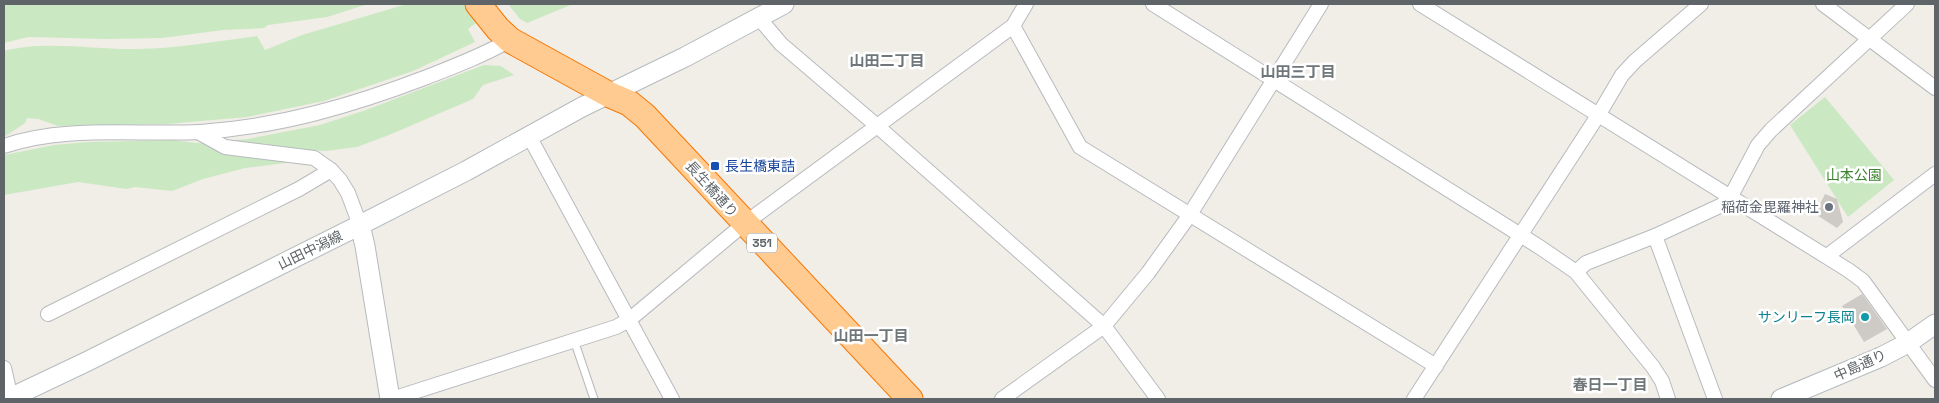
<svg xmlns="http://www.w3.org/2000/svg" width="1939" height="403" viewBox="0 0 1939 403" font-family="'Space Grotesk','Noto Sans JP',sans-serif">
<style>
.green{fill:#cae9c2}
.building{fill:#cecac6}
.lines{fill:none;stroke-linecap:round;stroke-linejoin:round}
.lane-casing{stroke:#b7bbbe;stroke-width:9}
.street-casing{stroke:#b7bbbe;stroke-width:16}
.secondary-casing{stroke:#b5bbbf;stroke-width:21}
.highway-casing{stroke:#f87600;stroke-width:27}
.lane{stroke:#fff;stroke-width:7}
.street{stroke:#fff;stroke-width:14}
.secondary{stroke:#fff;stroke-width:19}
.highway{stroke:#ffcb90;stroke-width:25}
.transit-dot{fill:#1a4fb4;stroke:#fff;stroke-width:2}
.worship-dot{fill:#6b7280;stroke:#fff;stroke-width:2}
.culture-dot{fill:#0f9aa8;stroke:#fff;stroke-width:2}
.labels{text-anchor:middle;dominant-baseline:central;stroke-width:5;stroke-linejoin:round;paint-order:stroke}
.shield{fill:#fff;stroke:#8e9295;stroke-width:1}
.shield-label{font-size:12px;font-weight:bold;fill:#5e6468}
.transit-label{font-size:14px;fill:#164399;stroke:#fff;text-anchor:start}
.park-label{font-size:14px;fill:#3e8430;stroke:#fff}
.street-label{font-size:14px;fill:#5e6468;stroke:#fff}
.worship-label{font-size:14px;fill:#5b616d;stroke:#fff;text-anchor:end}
.culture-label{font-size:14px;fill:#0d838f;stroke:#fff;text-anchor:end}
.neighbourhood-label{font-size:15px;font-weight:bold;fill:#6f777a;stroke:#fff}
</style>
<rect width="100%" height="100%" fill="#f1ede7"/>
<g class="green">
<path d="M 4,4 L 368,4 L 327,17 L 268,25 L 264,28 L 223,30 L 162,38 L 107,39 L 28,37 L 4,43 Z"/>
<path d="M 407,4 L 501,4 L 468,29 L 475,42 L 413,71 L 324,101 L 247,117 L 167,124 L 58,126 L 38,119 L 27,118 L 25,123 L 4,137 L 4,51 C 47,40 94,50 138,49 C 178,48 218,41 257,36 L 265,50 L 302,35 Z"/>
<path d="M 508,4 L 573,4 L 527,23 L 520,19 Z"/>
<path d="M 484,65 L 501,66 L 514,75 L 483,85 L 473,99 L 389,135 L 357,147 L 326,151 L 311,150 L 301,161 L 245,168 L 203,179 L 172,191 L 135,187 L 127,189 L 78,182 L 4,195 L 4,155 L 54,145 L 88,142 L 172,140 L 196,143 L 248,139 L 320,125 L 366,110 Z"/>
<path d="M 1825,97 L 1894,180 L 1848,217 L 1790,125 Z"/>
</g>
<g class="building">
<path d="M 1825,194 L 1837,199 L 1843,222 L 1837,228 L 1815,214 Z"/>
<path d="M 1862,294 L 1887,329 L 1864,342 L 1842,306 Z"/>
</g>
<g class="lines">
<defs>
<path id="lane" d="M 574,340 L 594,399"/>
<g id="street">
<path d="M 1153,4 L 1541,248 L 1576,272 L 1653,367 L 1662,381 L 1668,399"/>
<path d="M 1420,4 L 1848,270 L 1863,281 L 1935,380"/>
<path d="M 1823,4 L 1935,88"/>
<path d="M 759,18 L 781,44 L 876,125 L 1104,326 L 1158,399"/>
<path d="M 1013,26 L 1080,147 L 1436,366"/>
<path d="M 198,132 L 225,147 L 314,158 L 331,170 L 340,180 L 348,193 L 360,225"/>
<path d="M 529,136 L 672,399"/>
<path d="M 4,146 C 64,125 137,135 200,132 C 279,127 354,105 427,77 C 455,66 484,55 510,40"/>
<path d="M 1655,236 L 1715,399"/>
<path d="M 1827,256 L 1935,174"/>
<path d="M 1576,272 L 1586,263 L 1655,236 L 1722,205 L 1731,196 L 1758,145 L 1771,130 L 1907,4"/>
<path d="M 48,314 L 299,189 L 331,170"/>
<path d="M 4,368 L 11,398"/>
<path d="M 392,399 L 616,327 L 629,320 L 744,224 L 1013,26 L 1026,4"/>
<path d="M 1002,399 L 1104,326 L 1148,273 L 1189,216 L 1321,4"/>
<path d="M 1414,399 L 1599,114 L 1622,75 L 1635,61 L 1701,4"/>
</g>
<g id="secondary">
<path d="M 360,225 L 365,246 L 390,399"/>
<path d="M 8,399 L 86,362 L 360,225 L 466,171 L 582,107 L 685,57 L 784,4"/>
<path d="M 1781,399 L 1881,357 L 1908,343 L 1935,324"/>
</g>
<path id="highway" d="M 478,4 L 498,29 L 510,40 L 608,94 L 629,103 L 645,116 L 910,399"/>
</defs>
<use href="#lane" class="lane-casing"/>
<use href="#street" class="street-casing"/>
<use href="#secondary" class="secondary-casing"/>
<use href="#highway" class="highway-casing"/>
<use href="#lane" class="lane"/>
<use href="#street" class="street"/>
<use href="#secondary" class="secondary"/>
<use href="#highway" class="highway"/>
</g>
<rect class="transit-dot" x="710" y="161" width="10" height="10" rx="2.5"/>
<circle class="worship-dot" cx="1829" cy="207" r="5"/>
<circle class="culture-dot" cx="1865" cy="317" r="5"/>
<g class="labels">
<rect class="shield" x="747" y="233.5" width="30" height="19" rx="4"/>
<g class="shield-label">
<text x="762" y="243">351</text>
</g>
<g class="transit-label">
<text x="725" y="166">長生橋東詰</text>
</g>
<g class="park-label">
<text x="1854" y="175">山本公園</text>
</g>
<g class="street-label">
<text transform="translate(712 189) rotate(48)">長生橋通り</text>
<text transform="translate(310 250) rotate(-26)">山田中潟線</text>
<text transform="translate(1860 365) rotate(-24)">中島通り</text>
</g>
<g class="worship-label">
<text x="1819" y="207">稲荷金毘羅神社</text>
</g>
<g class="culture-label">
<text x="1855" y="317">サンリーフ長岡</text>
</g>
<g class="neighbourhood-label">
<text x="887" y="60">山田二丁目</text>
<text x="1298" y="71">山田三丁目</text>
<text x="871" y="335">山田一丁目</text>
<text x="1610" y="384">春日一丁目</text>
</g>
</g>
<rect width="1939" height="403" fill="none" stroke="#5e6468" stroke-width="10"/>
</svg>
